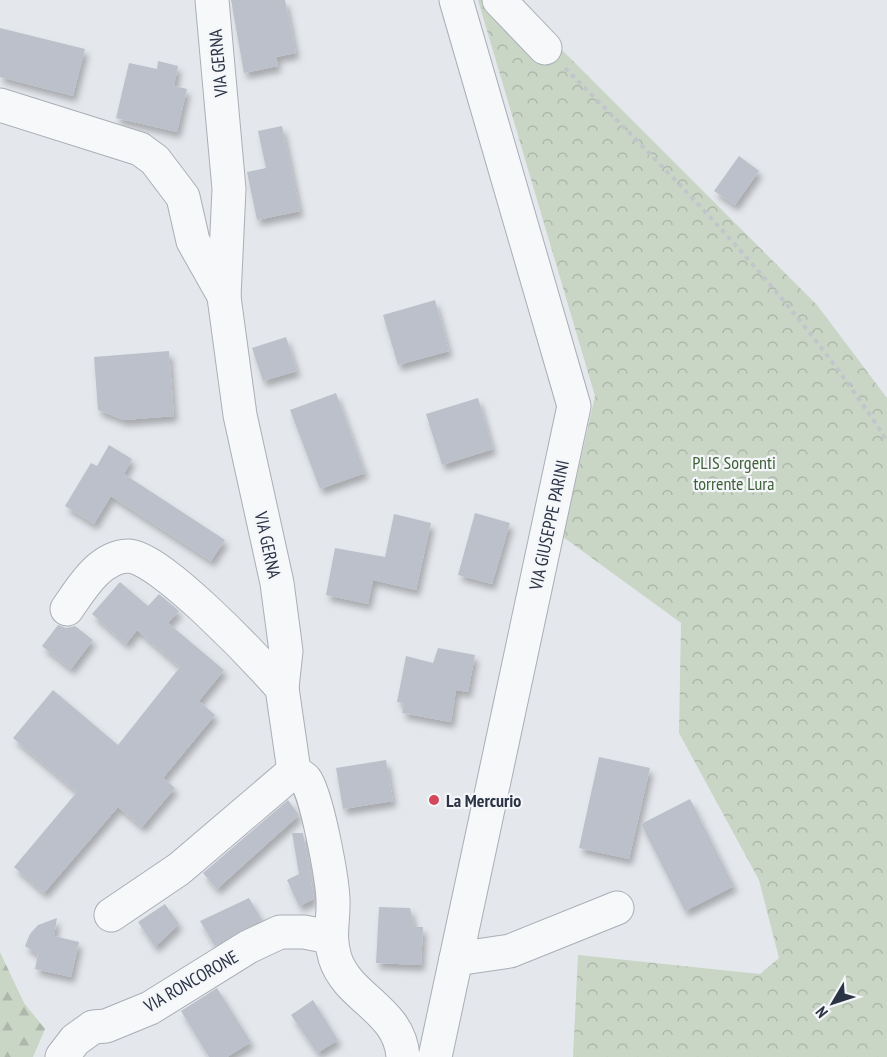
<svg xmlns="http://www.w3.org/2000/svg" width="887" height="1057" viewBox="0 0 887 1057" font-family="'PT Sans Narrow',sans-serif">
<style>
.forest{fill:url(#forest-firs)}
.park{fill:url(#park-crowns)}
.building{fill:#bbc0ca;filter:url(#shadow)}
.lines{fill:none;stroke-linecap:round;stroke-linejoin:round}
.minor-casing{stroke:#a9aeb7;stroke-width:35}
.path{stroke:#c2c5cb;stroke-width:4;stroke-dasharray:4.5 4.5;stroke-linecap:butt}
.minor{stroke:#f7f8fa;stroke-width:33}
.poi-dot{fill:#d1495b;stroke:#f4f6f9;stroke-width:2}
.labels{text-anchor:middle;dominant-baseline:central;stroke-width:4.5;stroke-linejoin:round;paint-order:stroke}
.street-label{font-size:18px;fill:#2b3445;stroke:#f4f6f9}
.park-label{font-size:18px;fill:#3f6138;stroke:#f4f6f9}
.poi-label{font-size:18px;font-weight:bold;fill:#2b3445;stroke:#f4f6f9;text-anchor:start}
</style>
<defs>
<pattern id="forest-firs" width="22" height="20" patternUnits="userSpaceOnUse" patternTransform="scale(1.5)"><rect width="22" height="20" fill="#c9d6c5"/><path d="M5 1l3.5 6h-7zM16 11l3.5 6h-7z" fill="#adb8ab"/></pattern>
<pattern id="park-crowns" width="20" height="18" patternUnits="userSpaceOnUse" patternTransform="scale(1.5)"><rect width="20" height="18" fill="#c9d6c5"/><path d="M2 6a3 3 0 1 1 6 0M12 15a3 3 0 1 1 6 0" fill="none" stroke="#adb8ab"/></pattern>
<filter id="shadow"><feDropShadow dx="3.5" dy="6" stdDeviation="3" flood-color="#0004"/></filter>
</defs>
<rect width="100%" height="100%" fill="#e4e7ec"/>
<path class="forest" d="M 0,952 L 24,1003 L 45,1029 L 33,1057 L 0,1057 Z"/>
<path class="park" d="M 478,0 L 512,0 L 817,305 L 887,398 L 887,1057 L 573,1057 L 578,955 L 760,974 L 779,958 L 759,880 L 679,733 L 681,623 L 563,537 L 595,396 Z"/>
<g class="building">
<path d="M 231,0 L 285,0 L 296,53 L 276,57 L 278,66 L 244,73 Z"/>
<path d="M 0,28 L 85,49 L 73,96 L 0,77 Z"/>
<path d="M 158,61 L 178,66 L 174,86 L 187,89 L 177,132 L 116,118 L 129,63 L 157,69 Z"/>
<path d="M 282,126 L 300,211 L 257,220 L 247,172 L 266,168 L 258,131 Z"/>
<path d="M 739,156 L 759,171 L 735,205 L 714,191 Z"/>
<path d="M 435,300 L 449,351 L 398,365 L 383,315 Z"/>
<path d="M 286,337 L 297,371 L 263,381 L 252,348 Z"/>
<path d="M 169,351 L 174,416 L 124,420 L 98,410 L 94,357 Z"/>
<path d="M 336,393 L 365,473 L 320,489 L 290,410 Z"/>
<path d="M 478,398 L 493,449 L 442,465 L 426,414 Z"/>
<path d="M 109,445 L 132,459 L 124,474 L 225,540 L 211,561 L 111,496 L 94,524 L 65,506 L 91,463 L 97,466 Z"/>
<path d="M 475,513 L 510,523 L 492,584 L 458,575 Z"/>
<path d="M 394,514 L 431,523 L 416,590 L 373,580 L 368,604 L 326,595 L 335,548 L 385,557 Z"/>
<path d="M 120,582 L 148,606 L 159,594 L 172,605 L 179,611 L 168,623 L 224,670 L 199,701 L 215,715 L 163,778 L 175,788 L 142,827 L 118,807 L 44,893 L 14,867 L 77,792 L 13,738 L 53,690 L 118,745 L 180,667 L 137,630 L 126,644 L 92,614 Z"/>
<path d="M 58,625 L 66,628 L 75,626 L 93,640 L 71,669 L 42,646 Z"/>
<path d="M 438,648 L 475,655 L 468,692 L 456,690 L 451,722 L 402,713 L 404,703 L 397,702 L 406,656 L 433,663 Z"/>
<path d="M 599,757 L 650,768 L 629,859 L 579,848 Z"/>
<path d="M 386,760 L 393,801 L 343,809 L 336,768 Z"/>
<path d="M 690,799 L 734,886 L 685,911 L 641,824 Z"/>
<path d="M 288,800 L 299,815 L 217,889 L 203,873 Z"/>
<path d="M 292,833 L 303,833 L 314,899 L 299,906 L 287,880 L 299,874 Z"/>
<path d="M 249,898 L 262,920 L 215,946 L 200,921 Z"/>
<path d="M 165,904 L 179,924 L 155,947 L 138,922 Z"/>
<path d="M 379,907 L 410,908 L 414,927 L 423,927 L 421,965 L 376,963 Z"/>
<path d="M 57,918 L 54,936 L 79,942 L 71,977 L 35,969 L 38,954 L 25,946 L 30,934 L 38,925 Z"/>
<path d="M 217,988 L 251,1042 L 227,1057 L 209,1057 L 181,1011 Z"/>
<path d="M 313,1000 L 338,1040 L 317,1053 L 291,1015 Z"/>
</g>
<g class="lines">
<defs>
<g id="minor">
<path d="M 212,0 L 229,189 L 224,297 L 240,415 L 277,583 L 286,651 L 282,688 L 294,771 C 297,774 302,776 305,779 C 317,794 332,878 333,899 C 334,921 328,935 335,958 C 348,999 400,1009 403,1057"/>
<path d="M 499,0 L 545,48"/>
<path d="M 0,105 L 140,149 L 155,160 L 183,197 L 193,241 L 224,296"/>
<path d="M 67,609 C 81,589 99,557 128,556 C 160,556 258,661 282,688"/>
<path d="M 111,915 L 179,869 L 294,771"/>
<path d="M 456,959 L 510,951 L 617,908"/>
<path d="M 62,1057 L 75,1040 L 93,1027 L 106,1026 L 150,1008 L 248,947 L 280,932 L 304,932 L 330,937"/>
<path d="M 435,1057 L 574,406 L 456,0"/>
</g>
</defs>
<use href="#minor" class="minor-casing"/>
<path class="path" d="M 565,68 C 681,184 799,303 887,441"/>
<use href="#minor" class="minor"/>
</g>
<circle class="poi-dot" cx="434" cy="800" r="6"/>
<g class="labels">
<g class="street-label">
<text transform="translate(218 63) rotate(-95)">VIA GERNA</text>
<text transform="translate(549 525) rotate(-78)">VIA GIUSEPPE PARINI</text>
<text transform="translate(268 545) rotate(78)">VIA GERNA</text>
<text transform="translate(191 981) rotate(-30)">VIA RONCORONE</text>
</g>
<g class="park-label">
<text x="734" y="462">PLIS Sorgenti<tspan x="734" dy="21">torrente Lura</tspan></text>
</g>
<g class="poi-label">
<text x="446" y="800">La Mercurio</text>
</g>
</g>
<g transform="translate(833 1003) rotate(231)" stroke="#f4f6f9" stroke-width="4.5" paint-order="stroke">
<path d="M0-4.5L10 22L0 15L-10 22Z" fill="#2b3445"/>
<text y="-9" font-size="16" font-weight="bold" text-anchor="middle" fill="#2b3445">N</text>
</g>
</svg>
